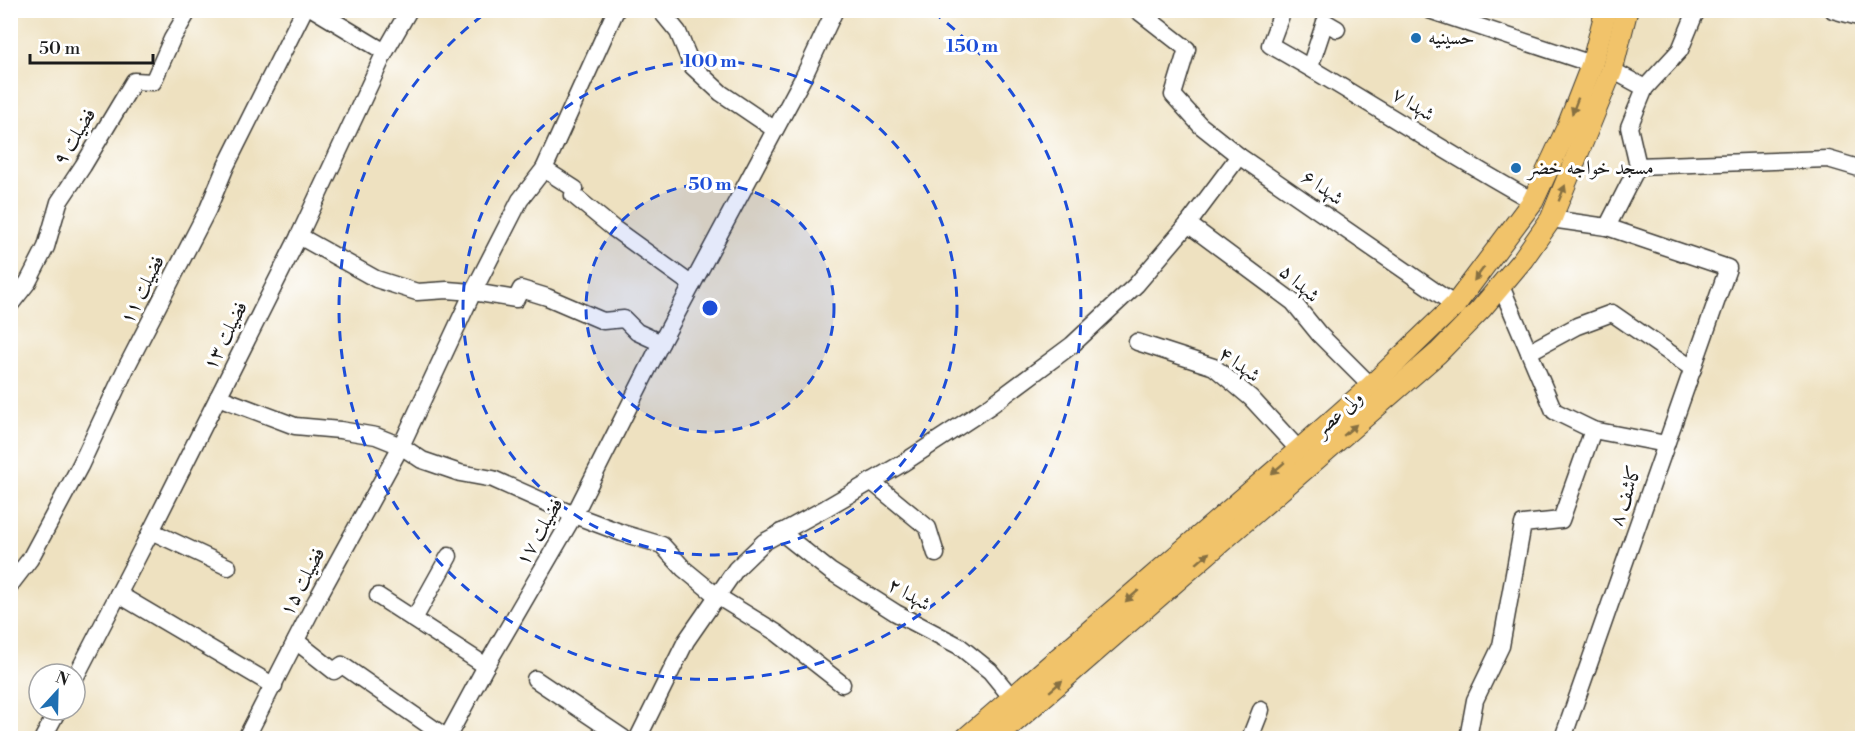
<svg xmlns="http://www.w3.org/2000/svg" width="1873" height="749" viewBox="0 0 1873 749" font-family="'Libre Bodoni',Amiri,serif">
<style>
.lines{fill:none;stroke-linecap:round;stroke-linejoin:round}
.minor-casing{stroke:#3c3a35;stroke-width:19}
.major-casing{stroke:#3c3a35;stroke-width:23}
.minor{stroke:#fff;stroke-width:16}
.major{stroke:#f1c36a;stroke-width:21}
.oneway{fill:#867043}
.ring{fill:none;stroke:#1d4ed8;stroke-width:3;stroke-dasharray:10 8}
.poi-dot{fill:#1f6fb2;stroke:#fff;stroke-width:2}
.labels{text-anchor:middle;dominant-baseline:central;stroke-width:6;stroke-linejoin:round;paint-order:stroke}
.poi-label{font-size:20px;fill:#1c1c1c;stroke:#fff;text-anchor:start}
.street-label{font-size:20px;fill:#1c1c1c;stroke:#fff}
.centre{fill:#1d4ed8;stroke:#fff;stroke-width:3}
.ring-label{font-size:18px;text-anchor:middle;font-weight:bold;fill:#1d4ed8;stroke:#fff;stroke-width:6;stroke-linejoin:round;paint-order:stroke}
</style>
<rect width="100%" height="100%" fill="#fff"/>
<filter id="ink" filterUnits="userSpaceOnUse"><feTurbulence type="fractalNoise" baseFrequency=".0167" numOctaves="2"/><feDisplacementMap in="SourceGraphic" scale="12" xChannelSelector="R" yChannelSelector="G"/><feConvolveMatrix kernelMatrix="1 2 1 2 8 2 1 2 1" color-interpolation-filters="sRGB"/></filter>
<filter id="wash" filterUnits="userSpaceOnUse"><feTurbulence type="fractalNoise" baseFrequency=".008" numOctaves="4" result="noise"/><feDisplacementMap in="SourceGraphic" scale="24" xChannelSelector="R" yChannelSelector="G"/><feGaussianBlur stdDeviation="1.35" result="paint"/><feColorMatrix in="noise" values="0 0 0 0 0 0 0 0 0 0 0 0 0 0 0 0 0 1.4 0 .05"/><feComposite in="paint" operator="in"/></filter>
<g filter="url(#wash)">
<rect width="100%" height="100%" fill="#eee1c0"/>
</g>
<g filter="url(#ink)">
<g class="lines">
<defs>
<g id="minor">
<path d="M 315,10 L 385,52"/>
<path d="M 660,10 L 678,32 L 692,66 L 721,93 L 774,129"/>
<path d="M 1137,10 L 1187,49 L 1173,95 L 1200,125 L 1239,156 L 1455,305"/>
<path d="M 1283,10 L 1270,45 C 1359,95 1444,152 1533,201"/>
<path d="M 1429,10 L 1592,64"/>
<path d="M 1833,10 L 1862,18 L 1862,16"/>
<path d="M 1310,67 L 1325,22 L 1337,29"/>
<path d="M 1612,70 L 1645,88"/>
<path d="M 1638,166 L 1828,159 L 1862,169"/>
<path d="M 544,169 L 575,189 L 573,195 L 613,228 L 692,285 L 804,76 L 835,10"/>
<path d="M 1551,219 L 1607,227 L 1728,268 L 1563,738"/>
<path d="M 1188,224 L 1293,302 L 1319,334 L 1371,386"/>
<path d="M 1607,227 L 1638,166 L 1629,127 L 1645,88 L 1680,50 L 1694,16 L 1698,10"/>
<path d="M 299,236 L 376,279 L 417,292 L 447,290 L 473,292 L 516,299 L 521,289 L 547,297 L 603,321 L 624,319 L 637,332 L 661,343 L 692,285"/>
<path d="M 1501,286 L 1554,411 L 1593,430 L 1666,444"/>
<path d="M 10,305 L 28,282 L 46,247 L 59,202 L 83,166 L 134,81 L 153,82 L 172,39 L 189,10"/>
<path d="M 1137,342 L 1214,367 L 1251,398 L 1299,450"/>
<path d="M 1529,352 L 1577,326 L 1612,313 L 1693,369"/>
<path d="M 218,397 L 295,426 L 340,430 L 376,436 L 401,446 L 422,460 L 460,473 L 493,479 L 574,515 L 622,533 L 662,545 L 684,569 L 717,596 L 777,633 L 842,684"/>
<path d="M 871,481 L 928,528 L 936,554"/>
<path d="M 151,531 L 228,567"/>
<path d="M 781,532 L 830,571 L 896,613 L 959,646 L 990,671 L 1012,698"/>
<path d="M 10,585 L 30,559 L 80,466 L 127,366 L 208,209 L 226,166 L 304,10"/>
<path d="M 118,594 L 274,686"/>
<path d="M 378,596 L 486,666"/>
<path d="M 414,619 L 449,556"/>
<path d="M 296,641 L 334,671 L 342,665 L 447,738"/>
<path d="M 75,678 L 151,531 L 299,236 L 385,52 L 409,10"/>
<path d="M 535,679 L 623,738"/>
<path d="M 43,738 L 58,710"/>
<path d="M 246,738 L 316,601 L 401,446 L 473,292 L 520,200 L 544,169 L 616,10"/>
<path d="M 447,738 L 486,666 L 574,515 L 661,343"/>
<path d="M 638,738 L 686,641 L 736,569 L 764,542 L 826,508 L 903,463 L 990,406 L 1072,345 L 1136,285 L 1188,224 L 1239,156"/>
<path d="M 1250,738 L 1261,710"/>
<path d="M 1468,738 L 1475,700 L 1501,646 L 1523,524 L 1561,520 L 1593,430"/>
</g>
<g id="major">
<path d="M 966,738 L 1299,450 L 1371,386 L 1455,305 L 1533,201 L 1567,128 L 1592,64 L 1606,10"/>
<path d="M 996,738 L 1438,353 L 1481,309 L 1523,259 L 1551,219 L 1612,70 L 1627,10"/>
</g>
</defs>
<use href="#minor" class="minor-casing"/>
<use href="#major" class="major-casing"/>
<use href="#minor" class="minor"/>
<use href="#major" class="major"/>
</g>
<defs><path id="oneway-solid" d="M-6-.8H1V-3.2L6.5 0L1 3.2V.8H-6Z" transform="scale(1.5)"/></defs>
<g class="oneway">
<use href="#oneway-solid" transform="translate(1575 106) rotate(111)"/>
<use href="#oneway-solid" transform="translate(1562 193) rotate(-68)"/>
<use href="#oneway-solid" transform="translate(1479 274) rotate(127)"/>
<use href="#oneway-solid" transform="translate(1350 430) rotate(-41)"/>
<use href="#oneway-solid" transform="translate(1278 468) rotate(139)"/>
<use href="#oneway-solid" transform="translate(1203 558) rotate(-41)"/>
<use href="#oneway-solid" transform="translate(1132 596) rotate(139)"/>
<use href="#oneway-solid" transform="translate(1056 686) rotate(-41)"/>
</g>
</g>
<circle cx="710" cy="308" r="124" fill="#1d4ed8" fill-opacity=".12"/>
<g class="ring">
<circle cx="710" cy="308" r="124"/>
<circle cx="710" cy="308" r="247"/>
<path d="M933 12A371 371 0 1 1 487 12"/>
</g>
<g class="poi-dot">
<circle cx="1416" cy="38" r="6"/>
<circle cx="1516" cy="168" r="6"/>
</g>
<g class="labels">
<g class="poi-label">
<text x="1428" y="38">حسینیه</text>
<text x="1528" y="168">مسجد خواجه خضر</text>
</g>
<g class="street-label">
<text transform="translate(1413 105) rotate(32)">شهدا ۷</text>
<text transform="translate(75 137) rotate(-58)">فضیلت ۹</text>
<text transform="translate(1322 188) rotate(35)">شهدا ۶</text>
<text transform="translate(1299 284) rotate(42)">شهدا ۵</text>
<text transform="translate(143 290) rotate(-63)">فضیلت ۱۱</text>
<text transform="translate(226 336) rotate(-63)">فضیلت ۱۳</text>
<text transform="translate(1239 365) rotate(36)">شهدا ۴</text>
<text transform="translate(1339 414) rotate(-42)">ولی عصر</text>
<text transform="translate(1626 496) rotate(-71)">کاشف ۸</text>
<text transform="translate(540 532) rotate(-60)">فضیلت ۱۷</text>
<text transform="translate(303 582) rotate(-62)">فضیلت ۱۵</text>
<text transform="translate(909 595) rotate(30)">شهدا ۲</text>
</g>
</g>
<circle cx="710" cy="308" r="9" class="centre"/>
<g class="ring-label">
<text x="972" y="52">150 m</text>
<text x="710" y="67">100 m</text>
<text x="710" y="190">50 m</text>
</g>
<rect width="1873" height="749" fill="none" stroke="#fff" stroke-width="36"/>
<g transform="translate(57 692) rotate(22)"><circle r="28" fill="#ffffff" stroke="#a4a4a4" stroke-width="1.5"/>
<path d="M0-4.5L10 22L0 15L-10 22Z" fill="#1f6fb2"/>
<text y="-9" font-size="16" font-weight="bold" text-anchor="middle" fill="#1c1c1c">N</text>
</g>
<path d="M30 54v9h123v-9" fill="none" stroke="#1c1c1c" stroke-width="3"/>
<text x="39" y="54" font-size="18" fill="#1c1c1c" stroke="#ffffff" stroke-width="4.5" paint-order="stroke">50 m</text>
</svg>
